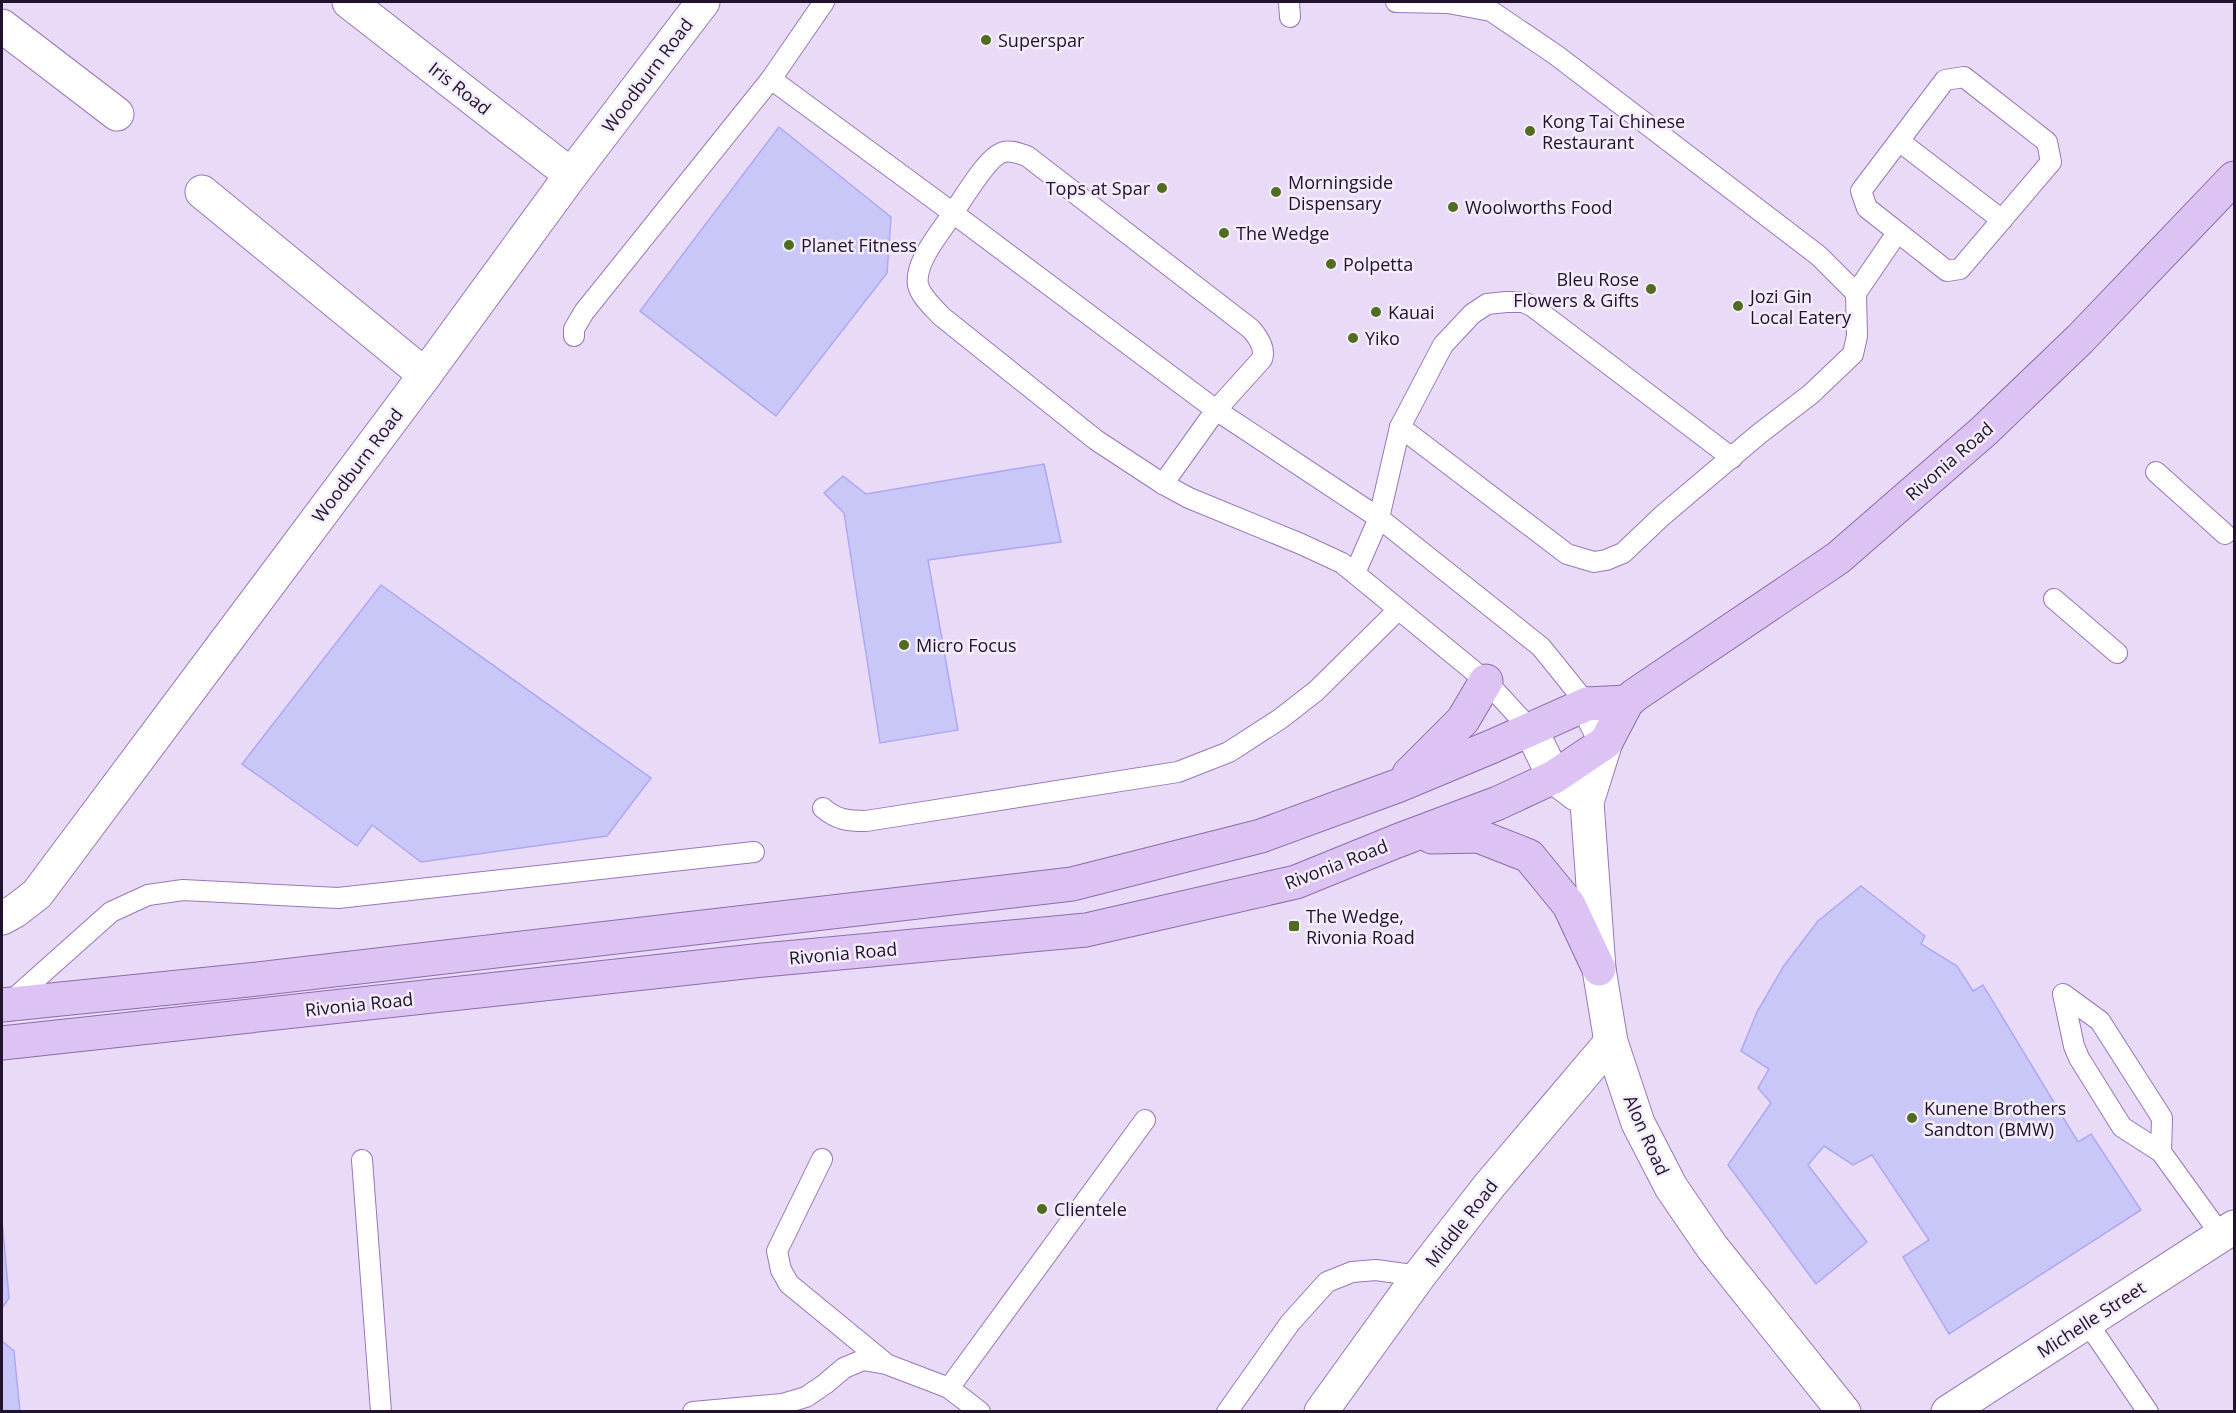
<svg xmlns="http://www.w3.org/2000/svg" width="2236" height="1413" viewBox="0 0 2236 1413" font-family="'Open Sans',sans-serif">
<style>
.building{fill:#c9c6f8;stroke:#aea8f3;stroke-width:1.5}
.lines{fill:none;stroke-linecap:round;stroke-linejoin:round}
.lane-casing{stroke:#9976ba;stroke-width:22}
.street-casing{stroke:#9976ba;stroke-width:35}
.primary-casing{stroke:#8c6baa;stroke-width:35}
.lane{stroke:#fff;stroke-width:20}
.street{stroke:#fff;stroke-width:33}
.primary{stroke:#dcc3f4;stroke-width:33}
.poi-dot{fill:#506c20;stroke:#f3ecfa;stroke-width:2}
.labels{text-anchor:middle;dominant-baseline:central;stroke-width:5;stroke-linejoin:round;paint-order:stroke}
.poi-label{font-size:18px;fill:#21122d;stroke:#f3ecfa;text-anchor:start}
.street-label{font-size:18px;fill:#21122d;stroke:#f3ecfa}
</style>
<rect width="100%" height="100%" fill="#e9dbf8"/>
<g class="building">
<path d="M 779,127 L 891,217 L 887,273 L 776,416 L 640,311 Z"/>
<path d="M 1044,464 L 1061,542 L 928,560 L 958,730 L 880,743 L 844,513 L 824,493 L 843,476 L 866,494 Z"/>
<path d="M 381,585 L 651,778 L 607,836 L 421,862 L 372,825 L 357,846 L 242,764 Z"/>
<path d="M 1861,886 L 1925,936 L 1921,944 L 1957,966 L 1973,991 L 1983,985 L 2078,1142 L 2091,1134 L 2141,1210 L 1949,1334 L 1903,1257 L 1929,1240 L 1872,1155 L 1853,1165 L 1824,1146 L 1808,1165 L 1867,1242 L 1816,1284 L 1728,1165 L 1771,1103 L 1758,1088 L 1769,1069 L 1741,1051 L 1757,1012 L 1783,967 L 1818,921 Z"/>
<path d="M 2,1220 L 9,1298 L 2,1308 Z"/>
<path d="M 2,1341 L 14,1351 L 20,1412 L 2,1412 Z"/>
</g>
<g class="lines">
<defs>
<g id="lane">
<path d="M 1289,2 L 1290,17"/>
<path d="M 1396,2 L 1448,3 L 1491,11 L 1556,55 L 1819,256 L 1856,293 L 1857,336 L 1853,354 L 1811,394 L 1759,434 L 1662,516 L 1623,553 L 1606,560 L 1594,562 L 1567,554 L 1400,427"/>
<path d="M 1964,77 L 2047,142 L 2051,162 L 1960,269 L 1947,271 L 1867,208 L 1861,191 L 1945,80 Z"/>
<path d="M 771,79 L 953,213 C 964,198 988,155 1004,152 C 1012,150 1020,154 1027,156 L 1251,329 C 1258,337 1266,348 1262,359 L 1216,410 L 1163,484"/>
<path d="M 1899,141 L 2002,220"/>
<path d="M 1856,293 L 1897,233"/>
<path d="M 574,336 L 574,329 L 584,312 L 771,79 L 824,2"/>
<path d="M 2156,472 L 2225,534"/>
<path d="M 1355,573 L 1379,518 L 1400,427 L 1443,345 L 1472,314 L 1487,304 L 1506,302 L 1523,302 L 1532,306 L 1732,458"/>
<path d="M 2054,599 L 2117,653"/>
<path d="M 1531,730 L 1486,681 L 1342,563 L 1301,544 L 1189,498 L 1163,484 L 1096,440 L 941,316 C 933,307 921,297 918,285 C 914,262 941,232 953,213 L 1216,410 L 1379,518 L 1541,647 L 1587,704"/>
<path d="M 823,808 C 837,820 848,821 866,821 L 1178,772 L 1229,752 L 1280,719 L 1316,691 L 1398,610"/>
<path d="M 9,1003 L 111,912 L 148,895 L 183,890 L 338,898 L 754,852"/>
<path d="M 2161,1152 L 2162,1118 L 2100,1021 L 2063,994 L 2074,1046 L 2079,1058 L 2122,1127 L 2161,1152 L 2221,1235"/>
<path d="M 822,1159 L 777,1251 L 781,1270 L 789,1284 L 884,1362"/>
<path d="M 362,1160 L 381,1412"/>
<path d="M 2087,1322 L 2148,1412"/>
<path d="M 949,1388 L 1145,1120"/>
<path d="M 693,1412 L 782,1404 L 806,1397 L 825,1384 L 844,1368 L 863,1360 L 886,1364 L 949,1388 L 980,1412"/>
<path d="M 1227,1412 L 1290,1323 L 1327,1282 L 1352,1272 L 1376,1270 L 1419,1276"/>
</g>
<g id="street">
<path d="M 349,2 L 571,175"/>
<path d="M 2,26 L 117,114"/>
<path d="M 202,192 L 425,375"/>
<path d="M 1587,704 L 1606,742 L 1587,802 L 1599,969 L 1611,1042 L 1638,1123 L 1671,1187 L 1712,1247 L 1844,1412"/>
<path d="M 1531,730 L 1554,777 L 1576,794"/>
<path d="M 2,918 L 15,911 L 37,894 L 425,375 L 571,175 L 703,2"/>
<path d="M 1321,1412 L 1419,1276 L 1489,1186 L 1611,1042"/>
<path d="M 1948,1412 L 2234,1227"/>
</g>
<g id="primary">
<path d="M 1409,774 L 1463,720 L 1486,681"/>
<path d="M 1432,837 L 1478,836 L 1529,856 L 1569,905 L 1599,969"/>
<path d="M 2,1005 L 248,980 L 1072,884 L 1261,836 L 1397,786 L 1493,746 L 1587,704 L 1627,702"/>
<path d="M 2,1043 L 763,960 L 1086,930 L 1296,882 L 1397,841 L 1498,803 L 1554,777 L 1606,742 L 1627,702 L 1635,695 L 1838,558 L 1984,431 L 2080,339 L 2234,178"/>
</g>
</defs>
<use href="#lane" class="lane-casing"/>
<use href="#street" class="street-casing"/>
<use href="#primary" class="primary-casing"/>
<use href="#lane" class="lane"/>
<use href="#street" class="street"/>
<use href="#primary" class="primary"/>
</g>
<g class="poi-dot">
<circle cx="986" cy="40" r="6"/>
<circle cx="1530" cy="131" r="6"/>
<circle cx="1162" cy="188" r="6"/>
<circle cx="1276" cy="192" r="6"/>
<circle cx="1453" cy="207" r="6"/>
<circle cx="1224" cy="233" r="6"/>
<circle cx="789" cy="245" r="6"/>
<circle cx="1331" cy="264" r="6"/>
<circle cx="1651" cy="289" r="6"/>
<circle cx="1738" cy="306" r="6"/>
<circle cx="1376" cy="312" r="6"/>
<circle cx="1353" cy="338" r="6"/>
<circle cx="904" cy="645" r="6"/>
<rect x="1288" y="920" width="12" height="12" rx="3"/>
<circle cx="1912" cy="1118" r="6"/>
<circle cx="1042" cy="1209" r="6"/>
</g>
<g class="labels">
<g class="poi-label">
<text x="998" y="40">Superspar</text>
<text x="1542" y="121">Kong Tai Chinese<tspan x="1542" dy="21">Restaurant</tspan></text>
<text x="1288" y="182">Morningside<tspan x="1288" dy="21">Dispensary</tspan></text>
<text x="1150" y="188" text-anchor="end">Tops at Spar</text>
<text x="1465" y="207">Woolworths Food</text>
<text x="1236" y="233">The Wedge</text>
<text x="801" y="245">Planet Fitness</text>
<text x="1343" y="264">Polpetta</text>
<text x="1639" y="279" text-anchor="end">Bleu Rose<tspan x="1639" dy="21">Flowers &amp; Gifts</tspan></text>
<text x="1750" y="296">Jozi Gin<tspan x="1750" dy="21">Local Eatery</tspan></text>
<text x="1388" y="312">Kauai</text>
<text x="1365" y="338">Yiko</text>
<text x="916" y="645">Micro Focus</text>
<text x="1306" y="916">The Wedge,<tspan x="1306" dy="21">Rivonia Road</tspan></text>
<text x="1924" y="1108">Kunene Brothers<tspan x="1924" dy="21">Sandton (BMW)</tspan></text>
<text x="1054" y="1209">Clientele</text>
</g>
<g class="street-label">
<text transform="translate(647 75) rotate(-53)">Woodburn Road</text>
<text transform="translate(460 88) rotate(38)">Iris Road</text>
<text transform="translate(1949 461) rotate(-41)">Rivonia Road</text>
<text transform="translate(357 465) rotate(-53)">Woodburn Road</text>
<text transform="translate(1336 864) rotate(-21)">Rivonia Road</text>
<text transform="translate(843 953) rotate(-5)">Rivonia Road</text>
<text transform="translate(359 1004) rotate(-6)">Rivonia Road</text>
<text transform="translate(1647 1135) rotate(66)">Alon Road</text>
<text transform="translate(1461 1223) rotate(-52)">Middle Road</text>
<text transform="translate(2091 1319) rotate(-33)">Michelle Street</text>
</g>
</g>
<rect width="2236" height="1413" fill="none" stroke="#21122d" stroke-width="6"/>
</svg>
